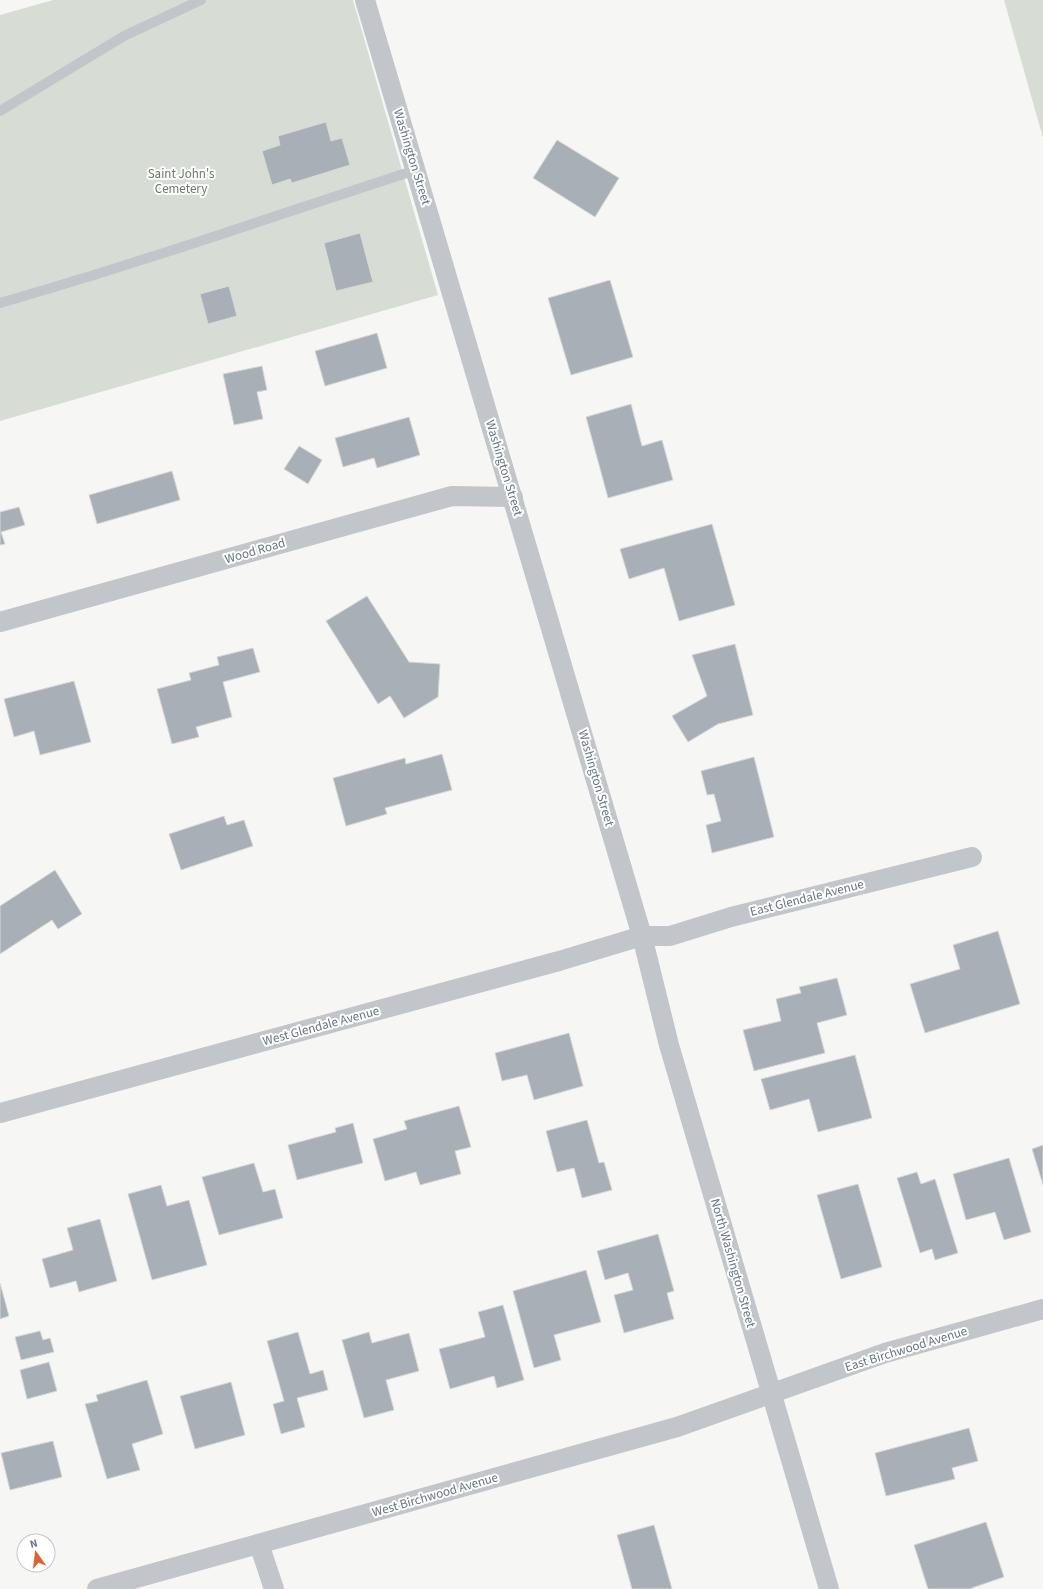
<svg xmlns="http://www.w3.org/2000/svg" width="1043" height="1589" viewBox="0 0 1043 1589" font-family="'Source Sans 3',sans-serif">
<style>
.green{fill:#d7ddd5}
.building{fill:#a8afb6;stroke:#d8d8d6}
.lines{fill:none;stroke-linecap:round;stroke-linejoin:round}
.lane{stroke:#c2c5c9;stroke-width:10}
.street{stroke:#c2c5c9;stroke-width:20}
.labels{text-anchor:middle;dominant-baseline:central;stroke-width:4;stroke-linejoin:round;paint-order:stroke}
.street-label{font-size:13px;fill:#667484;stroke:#fff}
.park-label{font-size:13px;fill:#687b65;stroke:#fff}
</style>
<rect width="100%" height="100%" fill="#f6f7f4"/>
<g class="green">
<path d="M 53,0 L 353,0 L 438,295 L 0,421 L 0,15 Z"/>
<path d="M 1004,0 L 1043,0 L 1043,138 Z"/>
</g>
<g class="building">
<path d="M 326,122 L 331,141 L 342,138 L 350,165 L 292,183 L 290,179 L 272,185 L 262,151 L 280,145 L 278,136 Z"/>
<path d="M 557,140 L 619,178 L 595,217 L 533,178 Z"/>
<path d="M 360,233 L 373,282 L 336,291 L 324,243 Z"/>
<path d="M 610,280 L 633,357 L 571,375 L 548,298 Z"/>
<path d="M 229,286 L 237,316 L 208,324 L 200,294 Z"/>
<path d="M 377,333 L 387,368 L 325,386 L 315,351 Z"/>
<path d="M 262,366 L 267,390 L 257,392 L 263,419 L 234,425 L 223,374 Z"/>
<path d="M 631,404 L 642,446 L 662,440 L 673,480 L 608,498 L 586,417 Z"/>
<path d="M 409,417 L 420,455 L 377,468 L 374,458 L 343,467 L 335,438 Z"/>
<path d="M 299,446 L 322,460 L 308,484 L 284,469 Z"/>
<path d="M 172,471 L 180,500 L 97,524 L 89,495 Z"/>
<path d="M 19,507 L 25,525 L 1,532 L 5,544 L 0,545 L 0,512 Z"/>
<path d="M 712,524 L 735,605 L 679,621 L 664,568 L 629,579 L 620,549 Z"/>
<path d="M 367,596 L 409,662 L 440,664 L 438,697 L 404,718 L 390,696 L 378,704 L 326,621 Z"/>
<path d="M 735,644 L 753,715 L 718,724 L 688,742 L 672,716 L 707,696 L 692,655 Z"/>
<path d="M 253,648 L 260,672 L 223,682 L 232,717 L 196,727 L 199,737 L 172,744 L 157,689 L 191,680 L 189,673 L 219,665 L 217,657 Z"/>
<path d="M 74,681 L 91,742 L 40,755 L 34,731 L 14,737 L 4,699 Z"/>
<path d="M 442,754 L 452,790 L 385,808 L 387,814 L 346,826 L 333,778 L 405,758 L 406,764 Z"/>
<path d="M 754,757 L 774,837 L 712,853 L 706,825 L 721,821 L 714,794 L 707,795 L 701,771 Z"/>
<path d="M 224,816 L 227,825 L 244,820 L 253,846 L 181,870 L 169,834 Z"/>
<path d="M 55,870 L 82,914 L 58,929 L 52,920 L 0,954 L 0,906 Z"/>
<path d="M 998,931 L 1020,1004 L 925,1033 L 910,984 L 960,969 L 953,945 Z"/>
<path d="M 837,978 L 847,1015 L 817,1023 L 825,1053 L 754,1071 L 743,1030 L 781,1021 L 776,999 L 801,993 L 799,987 Z"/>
<path d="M 569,1033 L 583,1086 L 534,1100 L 527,1075 L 502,1081 L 495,1053 Z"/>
<path d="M 855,1055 L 872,1118 L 818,1132 L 809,1099 L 770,1110 L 761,1079 Z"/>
<path d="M 459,1106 L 471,1147 L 455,1151 L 461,1174 L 420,1185 L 416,1172 L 385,1181 L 373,1139 L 407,1129 L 404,1121 Z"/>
<path d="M 587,1120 L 599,1163 L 604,1162 L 612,1190 L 582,1198 L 574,1168 L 557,1172 L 546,1131 Z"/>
<path d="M 353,1123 L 363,1163 L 297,1180 L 288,1145 L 336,1132 L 335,1128 Z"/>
<path d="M 1043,1145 L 1043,1185 L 1032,1149 Z"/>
<path d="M 1009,1158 L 1031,1232 L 1004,1240 L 995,1212 L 966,1220 L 953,1174 Z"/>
<path d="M 254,1163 L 263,1192 L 275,1189 L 283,1218 L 219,1235 L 202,1177 Z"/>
<path d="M 917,1172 L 921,1184 L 935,1179 L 958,1253 L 935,1260 L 932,1249 L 920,1253 L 897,1178 Z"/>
<path d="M 858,1184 L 882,1267 L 841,1279 L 817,1195 Z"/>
<path d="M 161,1185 L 167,1206 L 189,1200 L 207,1265 L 152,1280 L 128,1194 Z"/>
<path d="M 100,1219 L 117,1281 L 79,1292 L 76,1281 L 50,1288 L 42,1259 L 73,1250 L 67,1228 Z"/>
<path d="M 658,1234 L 674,1291 L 667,1293 L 674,1319 L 624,1333 L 614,1295 L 633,1290 L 628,1273 L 605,1280 L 597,1251 Z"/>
<path d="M 586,1270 L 601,1322 L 554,1335 L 561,1360 L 534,1368 L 513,1291 Z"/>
<path d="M 0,1283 L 9,1316 L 0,1319 Z"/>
<path d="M 503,1305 L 524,1380 L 497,1388 L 494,1376 L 450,1389 L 439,1349 L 485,1337 L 478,1312 Z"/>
<path d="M 40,1331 L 43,1340 L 50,1338 L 54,1352 L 21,1360 L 15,1337 Z"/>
<path d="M 298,1332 L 310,1374 L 323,1370 L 328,1390 L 297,1398 L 305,1427 L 281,1434 L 273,1404 L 284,1401 L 267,1341 Z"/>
<path d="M 369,1332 L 372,1343 L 409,1333 L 419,1371 L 386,1380 L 394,1410 L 364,1418 L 342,1340 Z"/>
<path d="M 49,1362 L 57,1391 L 27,1399 L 20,1370 Z"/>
<path d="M 147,1380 L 163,1434 L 132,1444 L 140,1470 L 107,1479 L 85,1404 L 98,1401 L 96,1395 Z"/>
<path d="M 231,1382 L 245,1435 L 195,1449 L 180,1396 Z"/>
<path d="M 969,1428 L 978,1461 L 952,1468 L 955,1479 L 886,1496 L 875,1453 Z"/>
<path d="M 53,1441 L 62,1477 L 10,1490 L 1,1453 Z"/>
<path d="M 986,1522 L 1004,1577 L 969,1589 L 928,1589 L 914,1545 Z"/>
<path d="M 654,1525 L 672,1589 L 632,1589 L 617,1535 Z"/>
</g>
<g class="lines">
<g class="lane">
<path d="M 0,111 L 124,36 L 201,0"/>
<path d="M 0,303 C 140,263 277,215 416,170"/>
</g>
<g class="street">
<path d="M 365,0 L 642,936 L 669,1045 L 829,1589"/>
<path d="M 0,622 L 452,496 L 513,497"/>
<path d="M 0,1113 L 559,961 L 642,936 L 670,936 L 731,917 L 972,857"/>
<path d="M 259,1544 L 274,1589"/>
<path d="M 97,1589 L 677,1427 L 885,1353 L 1043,1309"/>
</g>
</g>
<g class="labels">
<g class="street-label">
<text transform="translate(412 157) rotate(73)">Washington Street</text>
<text transform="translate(504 468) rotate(73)">Washington Street</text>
<text transform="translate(255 551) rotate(-16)">Wood Road</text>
<text transform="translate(596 778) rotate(74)">Washington Street</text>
<text transform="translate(807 898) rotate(-14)">East Glendale Avenue</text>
<text transform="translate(321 1026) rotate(-15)">West Glendale Avenue</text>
<text transform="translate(733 1263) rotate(74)">North Washington Street</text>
<text transform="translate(906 1349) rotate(-17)">East Birchwood Avenue</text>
<text transform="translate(435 1495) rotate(-16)">West Birchwood Avenue</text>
</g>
<g class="park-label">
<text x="181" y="174">Saint John's<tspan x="181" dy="15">Cemetery</tspan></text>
</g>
</g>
<g transform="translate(36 1553) rotate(346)"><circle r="19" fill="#ffffff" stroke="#c2c7ce"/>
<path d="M0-3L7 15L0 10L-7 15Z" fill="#df632b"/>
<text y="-6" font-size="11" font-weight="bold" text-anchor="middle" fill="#667484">N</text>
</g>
</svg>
